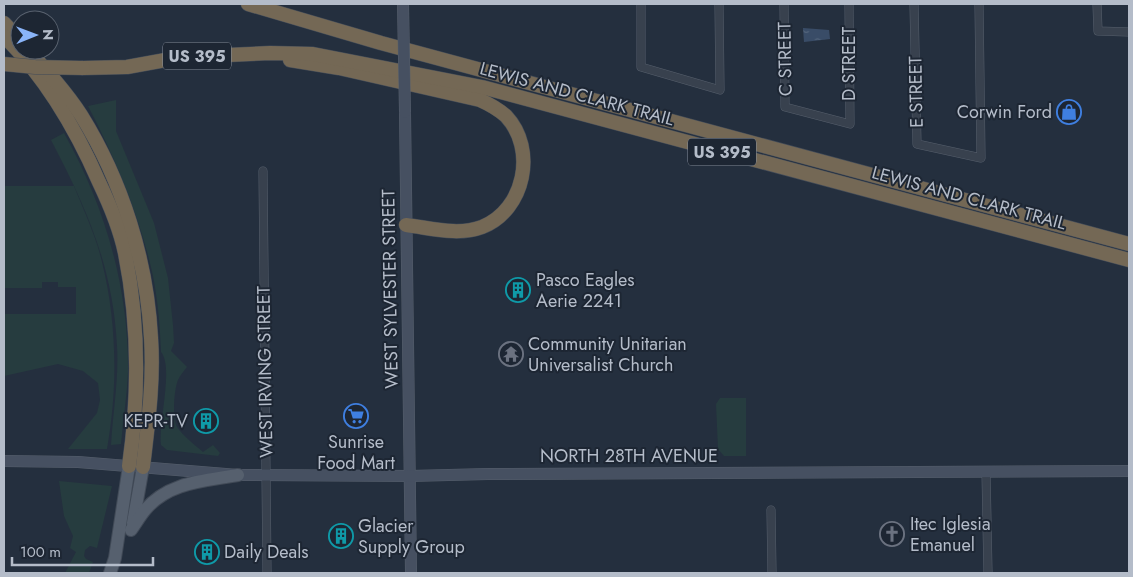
<svg xmlns="http://www.w3.org/2000/svg" width="1133" height="577" viewBox="0 0 1133 577" font-family="Jost,sans-serif">
<style>
.green{fill:#263c3f}
.water{fill:url(#water-ripples)}
.lines{fill:none;stroke-linecap:round;stroke-linejoin:round}
.street-casing{stroke:#565f6c;stroke-width:9}
.secondary-casing{stroke:#565f6c;stroke-width:12}
.primary-casing{stroke:#414a57;stroke-width:14}
.highway-casing{stroke:#434c59;stroke-width:15}
.street{stroke:#38414e;stroke-width:8}
.secondary{stroke:#465061;stroke-width:11}
.primary{stroke:#56606e;stroke-width:12}
.highway{stroke:#746855;stroke-width:14}
.secondary-bridge-casing{stroke:#565f6c;stroke-width:12;stroke-linecap:butt}
.highway-bridge-casing{stroke:#434c59;stroke-width:15;stroke-linecap:butt}
.secondary-bridge{stroke:#465061;stroke-width:11}
.highway-bridge{stroke:#746855;stroke-width:14}
.labels{text-anchor:middle;dominant-baseline:central;stroke-width:4;stroke-linejoin:round;paint-order:stroke}
.shield{fill:#1d2633;stroke:#878f9c;stroke-width:1}
.shield-label{font-size:16px;font-weight:bold;fill:#b4bcc9}
.street-label{font-size:18px;fill:#b4bcc9;stroke:#1d2633}
.poi-label{font-size:18px;fill:#b4bcc9;stroke:#1d2633;text-anchor:start}
</style>
<defs>
<pattern id="water-ripples" width="26" height="14" patternUnits="userSpaceOnUse" patternTransform="scale(1.25)"><rect width="26" height="14" fill="#394c67"/><path d="M2 4q2-2 4 0t4 0M15 11q2-2 4 0t4 0" fill="none" stroke="#53647b"/></pattern>
</defs>
<rect width="100%" height="100%" fill="#242f3e"/>
<g class="green">
<path d="M 116,100 L 116,131 L 154,223 L 168,278 L 173,325 L 174,343 L 171,351 L 187,367 C 184,371 180,375 178,380 C 174,389 172,419 177,427 C 183,436 195,445 203,452 L 213,445 L 220,453 L 218,456 L 167,450 L 161,445 C 158,423 174,367 161,352 C 160,327 158,301 153,276 C 140,216 116,160 88,106 Z"/>
<path d="M 64,133 C 105,206 129,288 128,372 C 127,396 123,420 121,444 L 111,445 C 113,412 119,378 117,346 C 113,267 87,209 51,140 Z"/>
<path d="M 4,186 L 74,186 C 84,211 96,236 102,262 C 117,322 118,388 107,449 L 68,449 L 97,413 L 100,400 L 98,383 L 83,371 L 58,364 L 4,376 L 4,314 L 76,314 L 76,287 L 58,287 L 58,282 L 42,282 L 42,288 L 4,288 Z"/>
<path d="M 720,398 L 746,398 L 746,456 L 724,456 L 718,449 L 716,404 Z"/>
<path d="M 59,481 L 112,486 L 97,548 L 90,546 L 85,550 L 84,556 L 86,559 L 93,562 L 89,573 L 65,573 L 76,552 L 70,548 L 73,536 L 64,516 Z"/>
</g>
<path class="water" d="M 803,28 L 829,30 L 830,39 L 804,42 Z"/>
<g class="lines">
<defs>
<g id="street">
<path d="M 641,4 L 641,67 L 720,90 L 719,4"/>
<path d="M 784,4 L 785,107 L 850,124 L 849,4"/>
<path d="M 914,4 L 917,144 L 981,158 L 979,4"/>
<path d="M 1097,4 L 1098,31 L 1129,32"/>
<path d="M 263,171 L 267,573"/>
<path d="M 986,472 L 988,573"/>
<path d="M 771,510 L 772,573"/>
</g>
<g id="secondary">
<path d="M 405,112 L 411,573"/>
<path d="M 4,461 L 78,462 L 238,475 L 410,476 L 488,474 L 1129,471"/>
</g>
<g id="primary">
<path d="M 133,523 L 143,467"/>
<path d="M 131,530 C 136,523 140,516 145,510 C 168,482 204,481 238,475"/>
<path d="M 110,573 L 115,558 L 129,466"/>
</g>
<g id="highway">
<path d="M 248,4 L 381,43 L 1129,244"/>
<path d="M 4,23 L 20,40"/>
<path d="M 4,36 C 45,77 76,129 99,182 C 110,205 120,229 125,253 C 139,323 139,396 129,466"/>
<path d="M 28,50 C 47,71 66,92 81,115 C 122,181 147,260 151,338 C 154,381 148,424 143,467"/>
<path d="M 290,60 L 339,68 L 480,100 C 489,104 498,109 506,116 C 537,149 525,210 482,227 C 458,236 431,228 406,225"/>
<path d="M 83,68 L 127,67 L 182,57 L 270,53 L 313,54 L 482,87 L 1129,260"/>
</g>
</defs>
<use href="#street" class="street-casing"/>
<use href="#secondary" class="secondary-casing"/>
<use href="#primary" class="primary-casing"/>
<use href="#highway" class="highway-casing"/>
<use href="#street" class="street"/>
<use href="#secondary" class="secondary"/>
<use href="#primary" class="primary"/>
<use href="#highway" class="highway"/>
<defs>
<path id="secondary-bridge" d="M 403,4 L 405,112"/>
<path id="highway-bridge" d="M 4,64 L 35,67 L 83,68"/>
</defs>
<use href="#secondary-bridge" class="secondary-bridge-casing"/>
<use href="#highway-bridge" class="highway-bridge-casing"/>
<use href="#secondary-bridge" class="secondary-bridge"/>
<use href="#highway-bridge" class="highway-bridge"/>
</g>
<defs>
<symbol id="shop-ring" viewBox="-11 -11 22 22"><circle r="9.5" fill="#1d2633" stroke="#3f7fe0" stroke-width="1.5"/><path d="M-5-2.5h2.3a2.7 3.5 0 0 1 5.4 0H5L5.5 6h-11ZM-1.5-2.5h3a1.5 2.3 0 0 0-3 0Z" fill="#3f7fe0"/></symbol>
<symbol id="building-ring" viewBox="-11 -11 22 22"><circle r="9.5" fill="#1d2633" stroke="#0f9aa8" stroke-width="1.5"/><path d="M-4-6H4V6H1V3H-1V6H-4ZM-2.5-4.3h1.7v1.8h-1.7ZM.8-4.3h1.7v1.8H.8ZM-2.5-1h1.7V.8h-1.7ZM.8-1h1.7V.8H.8Z" fill="#0f9aa8"/></symbol>
<symbol id="temple-ring" viewBox="-11 -11 22 22"><circle r="9.5" fill="#1d2633" stroke="#6b7280" stroke-width="1.5"/><path d="M0-6L5-2H3V0L6.5 2.5H4V6H1.5V3h-3V6H-4V2.5H-6.5L-3 0V-2H-5Z" fill="#6b7280"/></symbol>
<symbol id="supermarket-ring" viewBox="-11 -11 22 22"><circle r="9.5" fill="#1d2633" stroke="#3f7fe0" stroke-width="1.5"/><path d="M-6-5.5h2.5l.6 2H6L4.5 2H-2.5L-4.4-4H-6ZM-1.5 3.2a1.3 1.3 0 1 0 .1 0ZM3 3.2a1.3 1.3 0 1 0 .1 0Z" fill="#3f7fe0"/></symbol>
<symbol id="church-ring" viewBox="-11 -11 22 22"><circle r="9.5" fill="#1d2633" stroke="#6b7280" stroke-width="1.5"/><path d="M-1.2-6h2.4v3.5h3.3v2.4h-3.3V6h-2.4V-.1h-3.3v-2.4h3.3Z" fill="#6b7280"/></symbol>
</defs>
<g fill-rule="evenodd">
<use href="#shop-ring" x="1055" y="98" width="28" height="28"/>
<use href="#building-ring" x="504" y="276" width="28" height="28"/>
<use href="#temple-ring" x="497" y="340" width="28" height="28"/>
<use href="#supermarket-ring" x="342" y="402" width="28" height="28"/>
<use href="#building-ring" x="192" y="407" width="28" height="28"/>
<use href="#church-ring" x="878" y="520" width="28" height="28"/>
<use href="#building-ring" x="327" y="522" width="28" height="28"/>
<use href="#building-ring" x="193" y="538" width="28" height="28"/>
</g>
<g class="labels">
<g class="shield">
<rect x="163" y="42.5" width="68" height="27" rx="4"/>
<rect x="688" y="138.5" width="68" height="27" rx="4"/>
</g>
<g class="shield-label">
<text x="197" y="56">US 395</text>
<text x="722" y="152">US 395</text>
</g>
<g class="street-label">
<text transform="translate(785 59) rotate(-91)">C STREET</text>
<text transform="translate(849 64) rotate(-90)">D STREET</text>
<text transform="translate(916 92) rotate(-91)">E STREET</text>
<text transform="translate(577 94) rotate(15)">LEWIS AND CLARK TRAIL</text>
<text transform="translate(969 198) rotate(15)">LEWIS AND CLARK TRAIL</text>
<text transform="translate(390 289) rotate(-91)">WEST SYLVESTER STREET</text>
<text transform="translate(265 372) rotate(-91)">WEST IRVING STREET</text>
<text x="629" y="456">NORTH 28TH AVENUE</text>
</g>
<g class="poi-label">
<text x="1052" y="112" text-anchor="end">Corwin Ford</text>
<text x="536" y="280">Pasco Eagles<tspan x="536" dy="21">Aerie 2241</tspan></text>
<text x="528" y="344">Community Unitarian<tspan x="528" dy="21">Universalist Church</tspan></text>
<text x="188" y="421" text-anchor="end">KEPR-TV</text>
<text x="356" y="442" text-anchor="middle">Sunrise<tspan x="356" dy="21">Food Mart</tspan></text>
<text x="910" y="524">Itec Iglesia<tspan x="910" dy="21">Emanuel</tspan></text>
<text x="358" y="526">Glacier<tspan x="358" dy="21">Supply Group</tspan></text>
<text x="224" y="552">Daily Deals</text>
</g>
</g>
<rect width="1133" height="577" fill="none" stroke="#b4bcc9" stroke-width="10"/>
<g transform="translate(35 35) rotate(89)"><circle r="24" fill="#1d2633" stroke="#59626f"/>
<path d="M0-4L9 19L0 12L-9 19Z" fill="#8ab4f8"/>
<text y="-8" font-size="14" font-weight="bold" text-anchor="middle" fill="#b4bcc9">N</text>
</g>
<path d="M12 557v8h141v-8" fill="none" stroke="#b4bcc9" stroke-width="2.5"/>
<text x="20" y="557" font-size="15" fill="#b4bcc9" stroke="#1d2633" stroke-width="4" paint-order="stroke">100 m</text>
</svg>
